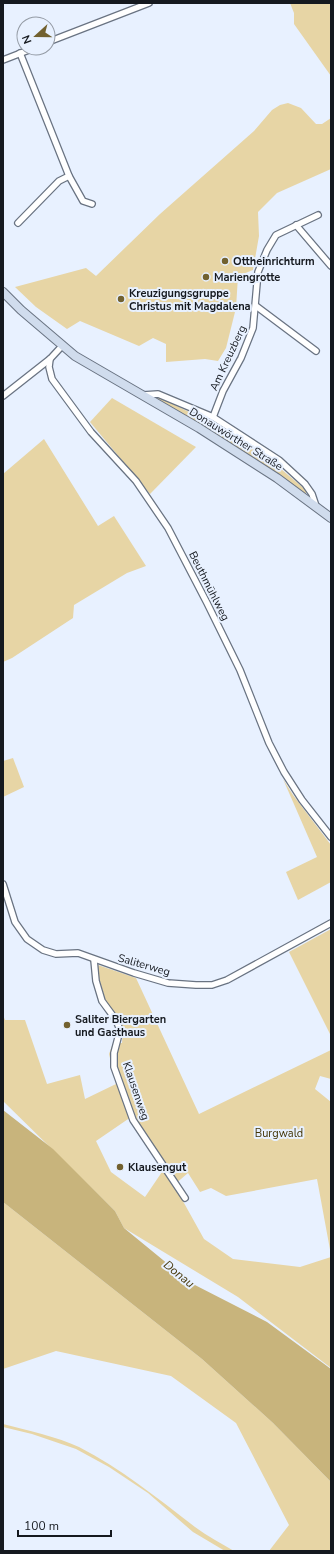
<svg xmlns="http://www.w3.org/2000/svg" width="334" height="1554" viewBox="0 0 334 1554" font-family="'Nunito Sans',sans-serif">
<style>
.green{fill:#e7d5a5;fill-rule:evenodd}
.water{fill:#c8b47c}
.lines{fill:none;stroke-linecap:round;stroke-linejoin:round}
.minor-casing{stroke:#697382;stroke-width:8}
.secondary-casing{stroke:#697382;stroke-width:10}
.minor{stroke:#fff;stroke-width:5.5}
.secondary{stroke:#d0dced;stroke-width:8}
.poi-dot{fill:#72612f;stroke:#e8f1ff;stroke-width:1.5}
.labels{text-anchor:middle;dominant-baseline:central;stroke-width:4;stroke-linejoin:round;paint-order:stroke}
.poi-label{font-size:11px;font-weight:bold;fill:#15191f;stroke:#e8f1ff;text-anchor:start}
.street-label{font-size:11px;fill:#15191f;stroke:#e8f1ff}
.park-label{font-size:11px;fill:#433506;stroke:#e8f1ff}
.water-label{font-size:12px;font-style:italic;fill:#48390c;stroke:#e8f1ff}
</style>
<rect width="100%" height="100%" fill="#e8f1ff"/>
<g class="green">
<path d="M 290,3 L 331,3 L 331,76 L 294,24 L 294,13 Z"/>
<path d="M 288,103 L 301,108 L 316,124 L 322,124 L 331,118 L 331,169 L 277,193 L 258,212 L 259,236 L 253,270 L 238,276 L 236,308 L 226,348 L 218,361 L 205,359 L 166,362 L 166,344 L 153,338 L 139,346 L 80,321 L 67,329 L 36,307 L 15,287 L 86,268 L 96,276 L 160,214 L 254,131 L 272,110 L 280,105 Z"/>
<path d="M 158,397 L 214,424 L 268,458 L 307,491 L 305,494 L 209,429 L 156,400 Z"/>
<path d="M 112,398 L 196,447 L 150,494 L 90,422 Z"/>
<path d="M 44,439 L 98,526 L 114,516 L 146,566 L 127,573 L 74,605 L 73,618 L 12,658 L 3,662 L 3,474 Z"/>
<path d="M 13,758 L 24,787 L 3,797 L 3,761 Z"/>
<path d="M 283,779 L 293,795 L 331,845 L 331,882 L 298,900 L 286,872 L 317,857 Z"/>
<path d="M 331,929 L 331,1036 L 289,952 Z"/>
<path d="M 95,964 L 136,978 L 199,1114 L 331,1050 L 331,1079 L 320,1076 L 315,1089 L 331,1102 L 331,1255 L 317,1179 L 226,1196 L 211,1188 L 200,1192 L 188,1173 L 174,1185 L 204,1239 L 233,1259 L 300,1267 L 331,1257 L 331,1368 L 238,1297 L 124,1228 L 115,1211 L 3,1101 L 3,1015 L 5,1020 L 25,1020 L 47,1084 L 80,1075 L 85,1099 L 116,1084 L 109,1054 L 113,1043 L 122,1043 L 123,1032 L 120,1021 L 106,1002 ZM 134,1115 L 166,1166 L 145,1197 L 111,1172 L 96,1141 Z"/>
<path d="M 3,1202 L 202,1359 L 273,1423 L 331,1482 L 331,1551 L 269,1551 L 289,1525 L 236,1423 L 171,1376 L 56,1351 L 3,1369 Z"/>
<path d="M 3,1424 C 26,1430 58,1437 79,1447 C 122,1469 157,1498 195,1527 C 207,1536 221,1543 234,1551 L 225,1551 L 193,1532 L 148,1493 L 109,1467 L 76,1449 L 32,1434 L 3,1427 Z"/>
</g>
<path class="water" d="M 3,1110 L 53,1149 L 115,1211 L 124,1228 L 191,1283 L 267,1322 L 331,1369 L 331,1482 L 273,1423 L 202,1359 L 3,1202 Z"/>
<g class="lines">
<defs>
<g id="minor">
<path d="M 48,42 L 149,3"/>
<path d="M 20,53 L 69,176 L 83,201 L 92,204"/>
<path d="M 3,60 L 34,48"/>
<path d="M 18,223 L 59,181 L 69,176"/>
<path d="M 296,225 L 331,266"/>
<path d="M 256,306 L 316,351"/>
<path d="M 50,359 L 49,367 L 52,379 L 91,432 L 136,481 L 168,528 L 207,603 L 240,670 L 269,743 L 284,772 L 302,800 L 331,837"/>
<path d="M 143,395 L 158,394 L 213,417 L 279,460 L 305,484 L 312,494 L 316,506"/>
<path d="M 3,396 L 50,359 L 62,346"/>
<path d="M 213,417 L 223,391 L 241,358 L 253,328 L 258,272 L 267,250 L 276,235 L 318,215"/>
<path d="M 3,884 L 15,922 L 27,939 L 43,950 L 56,954 L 78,953 L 134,973 L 168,983 L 196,985 L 212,985 L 227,980 L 331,923"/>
<path d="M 94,960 L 96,981 L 102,1001 L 116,1020 L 120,1030 L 114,1053 L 114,1067 L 133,1120 L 185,1198"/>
</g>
<path id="secondary" d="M 3,292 L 21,310 L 75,356 L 199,428 L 277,478 L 331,518"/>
</defs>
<use href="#minor" class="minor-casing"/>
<use href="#secondary" class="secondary-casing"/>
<use href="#minor" class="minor"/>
<use href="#secondary" class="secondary"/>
</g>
<g class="poi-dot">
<circle cx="225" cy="261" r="4"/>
<circle cx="206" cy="277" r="4"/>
<circle cx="121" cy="299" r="4"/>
<circle cx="67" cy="1025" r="4"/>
<circle cx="120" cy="1167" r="4"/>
</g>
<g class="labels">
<g class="poi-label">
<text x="233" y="261">Ottheinrichturm</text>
<text x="214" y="277">Mariengrotte</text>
<text x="129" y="293">Kreuzigungsgruppe<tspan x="129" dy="13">Christus mit Magdalena</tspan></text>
<text x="75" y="1019">Saliter Biergarten<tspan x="75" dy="13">und Gasthaus</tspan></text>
<text x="128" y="1167">Klausengut</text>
</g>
<g class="street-label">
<text transform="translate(228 358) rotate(-65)">Am Kreuzberg</text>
<text transform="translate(236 439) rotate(32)">Donauwörther Straße</text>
<text transform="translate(209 586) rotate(63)">Beuthmühlweg</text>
<text transform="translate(144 965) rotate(16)">Saliterweg</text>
<text transform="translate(136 1091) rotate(71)">Klausenweg</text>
</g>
<g class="park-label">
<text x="279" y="1133">Burgwald</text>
</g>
<g class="water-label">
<text transform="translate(179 1274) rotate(39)">Donau</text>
</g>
</g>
<rect width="334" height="1554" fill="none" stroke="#15191f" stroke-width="8"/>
<g transform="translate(36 36) rotate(249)"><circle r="19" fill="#e8f1ff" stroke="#949ba5"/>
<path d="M0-3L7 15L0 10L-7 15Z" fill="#72612f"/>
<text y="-6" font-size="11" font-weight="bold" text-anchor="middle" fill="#15191f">N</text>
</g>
<path d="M18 1530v6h93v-6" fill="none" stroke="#15191f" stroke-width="2"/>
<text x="24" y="1530" font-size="12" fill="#15191f" stroke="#e8f1ff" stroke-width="3" paint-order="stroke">100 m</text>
</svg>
